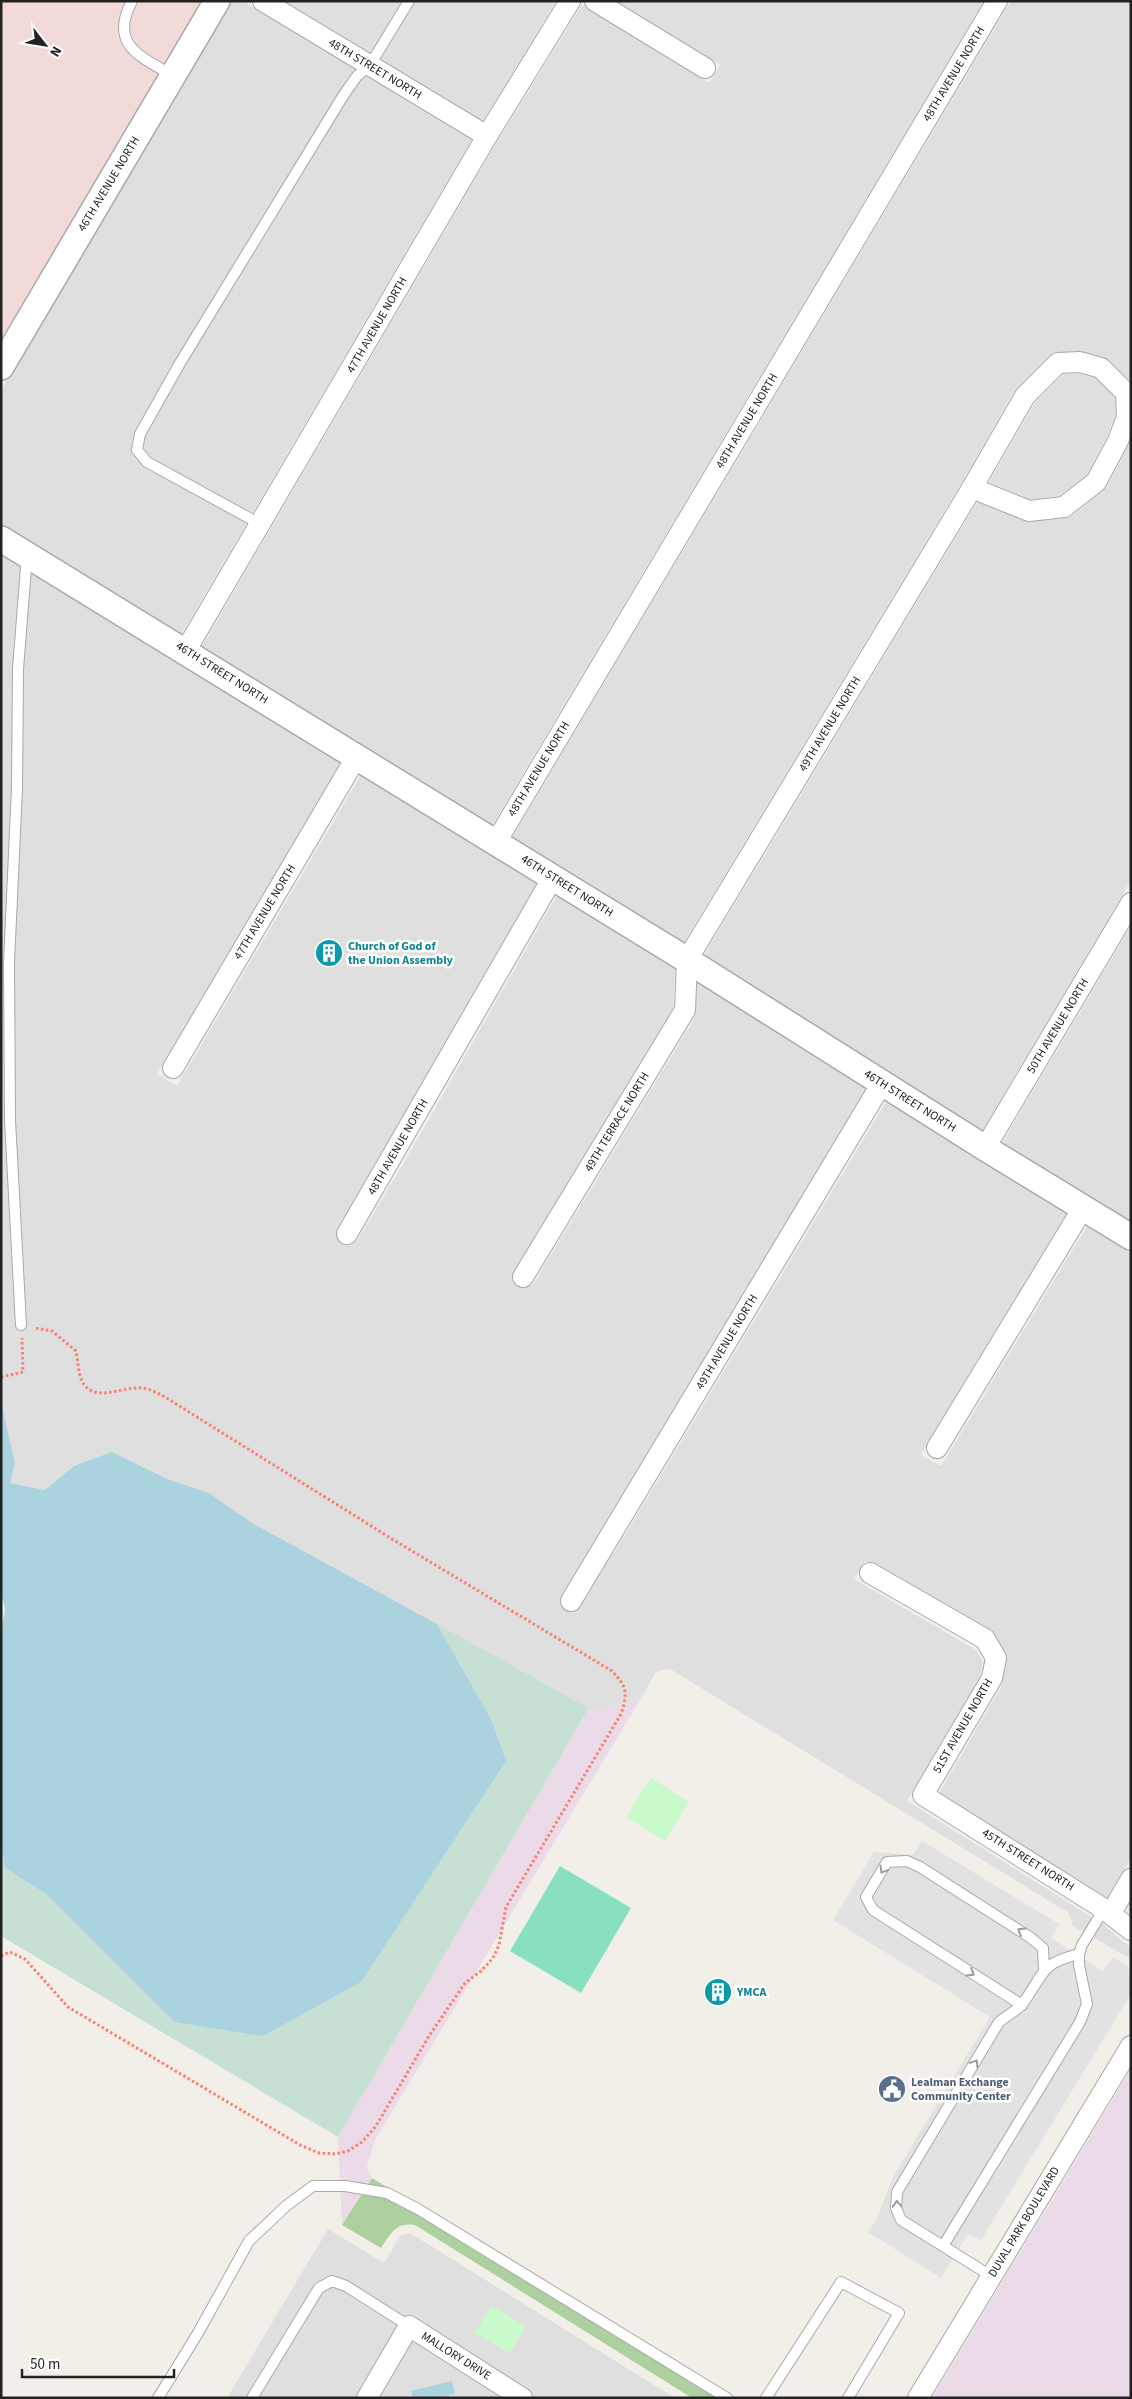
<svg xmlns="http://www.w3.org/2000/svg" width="1132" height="2399" viewBox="0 0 1132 2399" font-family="'Source Sans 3',sans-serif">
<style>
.residential{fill:#e0dfdf}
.commercial{fill:#f2dad9}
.industrial{fill:#ebdbe8}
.forest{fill:#add19e}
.wetland{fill:#c6e0d4}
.park{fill:#c8facc}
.pitch{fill:#88e0be}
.parking{fill:#e2e2e2}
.water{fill:#aad3df}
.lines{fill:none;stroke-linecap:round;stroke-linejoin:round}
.service-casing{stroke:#a9a9a9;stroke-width:12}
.minor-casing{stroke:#a9a9a9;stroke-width:22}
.tertiary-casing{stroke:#a9a9a9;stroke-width:28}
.path{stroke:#fa8072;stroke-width:3;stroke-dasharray:2.5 2.5;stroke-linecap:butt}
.service{stroke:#fff;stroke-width:10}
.minor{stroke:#fff;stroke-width:20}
.tertiary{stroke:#fff;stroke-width:25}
.oneway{stroke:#9c9c9c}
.labels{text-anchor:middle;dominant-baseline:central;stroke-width:5;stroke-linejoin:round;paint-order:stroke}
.street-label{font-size:12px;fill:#222;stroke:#fff}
.culture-label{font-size:12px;font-weight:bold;fill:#0d838f;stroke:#fff;text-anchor:start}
.service-label{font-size:12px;font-weight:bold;fill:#4e5e75;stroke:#fff;text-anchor:start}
</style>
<rect width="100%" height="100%" fill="#f2efe9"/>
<g class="residential">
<path d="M 231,1 L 243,1 L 472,139 L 181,635 L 1,527 L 1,390 Z"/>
<path d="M 284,1 L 556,1 L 483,121 Z"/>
<path d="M 615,1 L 984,1 L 491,827 L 201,648 L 497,142 L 582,5 L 709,83 L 720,65 Z"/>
<path d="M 1011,1 L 1131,1 L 1131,382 L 1104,358 L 1082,352 L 1056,353 L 1049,356 L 1015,390 L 962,482 L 683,944 L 511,839 Z"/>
<path d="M 1080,373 L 1096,377 L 1115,397 L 1116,415 L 1108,435 L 1087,475 L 1059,496 L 1030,500 L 989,483 L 1035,403 L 1064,374 Z"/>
<path d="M 1131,441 L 1131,880 L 981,1133 L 703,957 L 978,501 L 1025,521 L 1072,516 L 1106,488 Z"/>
<path d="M 1,555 L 341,763 L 157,1074 L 177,1086 L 361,775 L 537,883 L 339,1229 L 357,1241 L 402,1166 L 557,895 L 675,968 L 673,1009 L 513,1273 L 532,1286 L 694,1019 L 697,982 L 866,1089 L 594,1542 L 614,1553 L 886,1102 L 1067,1214 L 921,1455 L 941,1466 L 1087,1226 L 1131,1253 L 1131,1858 L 1106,1901 L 938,1795 L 1001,1687 L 1006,1664 L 1005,1657 L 990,1634 L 865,1561 L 854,1579 L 976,1650 L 983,1662 L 980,1677 L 907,1801 L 1104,1925 L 1131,1948 L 1131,1959 L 1073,1926 L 1069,1913 L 670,1669 L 656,1672 L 640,1700 L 587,1712 L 589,1708 L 252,1523 L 209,1493 L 167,1479 L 74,1466 L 45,1490 L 9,1483 L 15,1463 L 1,1402 Z"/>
<path d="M 1131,926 L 1131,1224 L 1001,1145 Z"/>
<path d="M 328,2229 L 384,2263 L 401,2235 L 410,2233 L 675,2398 L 227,2398 Z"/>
</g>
<path class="commercial" d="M 1,1 L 203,1 L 1,343 Z"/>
<g class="industrial">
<path d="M 640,1700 L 375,2140 L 367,2167 L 372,2178 L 342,2225 L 338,2137 L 587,1712 Z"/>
<path d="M 1131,2069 L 1131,2398 L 932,2398 Z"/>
</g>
<path class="forest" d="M 372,2178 L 728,2398 L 692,2398 L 415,2225 C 396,2222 391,2233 381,2248 L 342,2225 Z"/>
<path class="wetland" d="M 437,1624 L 589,1708 L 338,2137 L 1,1936 L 1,1843 L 5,1868 L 46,1894 L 174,2022 L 491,1719 Z"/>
<g class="park">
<path d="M 651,1778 L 689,1802 L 665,1841 L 626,1817 Z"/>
<path d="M 491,2306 L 526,2326 L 510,2353 L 475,2333 Z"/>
</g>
<path class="pitch" d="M 560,1866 L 631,1908 L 581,1993 L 510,1951 Z"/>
<path class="parking" d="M 922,1841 L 1059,1924 L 1051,1938 L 1103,1971 L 1113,1957 L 1128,1967 L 1131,1978 L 1131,1994 L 981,2240 L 968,2234 L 941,2278 L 868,2232 L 877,2218 L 894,2175 L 990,2017 L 833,1920 L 874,1852 L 913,1855 Z"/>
<g class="water">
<path d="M 1,1402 L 15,1463 L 10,1483 L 45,1490 L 74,1466 L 112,1452 L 167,1479 L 209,1493 L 252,1523 L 437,1624 L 491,1719 L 506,1761 L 361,1982 L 263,2036 L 174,2022 L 46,1894 L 5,1868 L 1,1843 L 1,1633 L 5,1609 L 1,1591 Z"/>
<path d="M 452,2381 L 455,2394 L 449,2395 L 449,2398 L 413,2398 L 411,2391 Z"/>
</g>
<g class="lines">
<defs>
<g id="service">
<path d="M 132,1 C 109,44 139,56 172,75"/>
<path d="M 260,524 L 147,462 L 137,450 L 140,434 L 180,363 L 343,96 L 357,76 L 370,65 L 409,1"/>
<path d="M 21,1325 L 10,1120 L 9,962 L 17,788 L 18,669 L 27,555"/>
<path d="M 1022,2005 L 873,1910 L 866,1897 L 887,1862 L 907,1861 L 920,1867 L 1031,1938 L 1043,1948 L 1044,1969"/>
<path d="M 943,2246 L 901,2220 L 896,2208 L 897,2192 L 999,2022 C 1006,2016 1018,2010 1023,2003 C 1045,1973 1039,1964 1079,1954"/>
<path d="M 991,2276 L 943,2246 L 1080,2022 L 1087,2004 L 1079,1965 L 1079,1954 L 1082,1945 L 1104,1909"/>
<path d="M 158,2398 L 198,2333 L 249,2241 L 286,2206 L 313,2186 L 345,2186 L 387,2193 L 418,2209 L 727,2398"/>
<path d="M 252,2398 L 319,2288 L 332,2281 L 346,2286 L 409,2326"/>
<path d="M 766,2398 L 841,2282 L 899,2313 L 848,2398"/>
</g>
<g id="minor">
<path d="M 263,1 L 487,136"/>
<path d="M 595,1 L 705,68"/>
<path d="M 1080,362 L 1101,368 L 1126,393 L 1127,417 L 1118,441 L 1096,482 L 1064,507 L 1029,511 L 972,488 L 1025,396 L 1058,363 Z"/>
<path d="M 186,650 L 487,136 L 570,1"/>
<path d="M 496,842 L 997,1"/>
<path d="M 173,1068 L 357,756"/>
<path d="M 985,1148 L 1131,903"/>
<path d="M 347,1234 L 553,877"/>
<path d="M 523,1277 L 685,1010 L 687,960 L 972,488"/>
<path d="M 937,1448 L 1083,1208"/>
<path d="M 870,1573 L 985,1639 L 996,1658 L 992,1678 L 923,1795 L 1104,1909 L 1131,1930"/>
<path d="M 571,1601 L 882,1083"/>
<path d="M 1111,1913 L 1131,1879"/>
<path d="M 367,2398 L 409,2326 L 522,2398"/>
<path d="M 918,2398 L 1131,2046"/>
</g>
<g id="tertiary">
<path d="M 1,367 L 217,1"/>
<path d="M 1,539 L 687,960 L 985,1148 L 1131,1237"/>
</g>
</defs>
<use href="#service" class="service-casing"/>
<use href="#minor" class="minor-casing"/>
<use href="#tertiary" class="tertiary-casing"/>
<g class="path">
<path d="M 1,1377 L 23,1372 L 22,1338"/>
<path d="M 1,1956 L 10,1952 L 25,1959 L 68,2007 L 300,2145 L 319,2153 L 335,2154 L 348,2151 L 362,2142 L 376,2126 L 429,2036 L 465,1983 L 481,1971 L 493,1958 L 499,1945 L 506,1907 L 621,1714 C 628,1693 627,1687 612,1671 L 392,1539 L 165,1397 C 156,1392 147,1387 136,1388 C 119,1388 93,1403 82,1381 C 78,1373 78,1360 76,1351 L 52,1331 L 35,1328"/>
</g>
<use href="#service" class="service"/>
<use href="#minor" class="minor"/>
<use href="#tertiary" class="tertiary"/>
</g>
<defs><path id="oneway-chevron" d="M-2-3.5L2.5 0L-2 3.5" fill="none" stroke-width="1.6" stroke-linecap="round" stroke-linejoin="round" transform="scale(1.25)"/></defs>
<g class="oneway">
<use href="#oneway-chevron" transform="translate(883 1870) rotate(121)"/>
<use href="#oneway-chevron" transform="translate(1021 1931) rotate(-148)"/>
<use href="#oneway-chevron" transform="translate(971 1973) rotate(32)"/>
<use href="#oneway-chevron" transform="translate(975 2063) rotate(-59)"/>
<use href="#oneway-chevron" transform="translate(897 2204) rotate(-92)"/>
</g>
<defs>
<symbol id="building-disc" viewBox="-11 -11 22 22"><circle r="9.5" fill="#0f9aa8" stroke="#fff"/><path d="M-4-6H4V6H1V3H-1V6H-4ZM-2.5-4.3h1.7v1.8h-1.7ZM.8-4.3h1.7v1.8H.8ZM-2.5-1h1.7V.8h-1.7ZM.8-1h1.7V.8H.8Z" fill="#fff"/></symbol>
<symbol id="civic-disc" viewBox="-11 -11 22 22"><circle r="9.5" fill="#5c6f8a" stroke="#fff"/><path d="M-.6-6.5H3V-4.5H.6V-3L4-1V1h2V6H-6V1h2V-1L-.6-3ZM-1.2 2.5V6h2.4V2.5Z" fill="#fff"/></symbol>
</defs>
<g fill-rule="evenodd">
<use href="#building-disc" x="313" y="937" width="32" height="32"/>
<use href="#building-disc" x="702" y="1976" width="32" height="32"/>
<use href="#civic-disc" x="876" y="2073" width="32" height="32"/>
</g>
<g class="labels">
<g class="street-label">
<text transform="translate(375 69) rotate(31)">48TH STREET NORTH</text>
<text transform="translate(954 74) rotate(-59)">48TH AVENUE NORTH</text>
<text transform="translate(109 184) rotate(-59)">46TH AVENUE NORTH</text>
<text transform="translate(377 325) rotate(-60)">47TH AVENUE NORTH</text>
<text transform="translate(747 421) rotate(-59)">48TH AVENUE NORTH</text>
<text transform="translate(222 673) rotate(32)">46TH STREET NORTH</text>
<text transform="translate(830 724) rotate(-59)">49TH AVENUE NORTH</text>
<text transform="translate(539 769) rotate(-59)">48TH AVENUE NORTH</text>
<text transform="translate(567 886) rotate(32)">46TH STREET NORTH</text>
<text transform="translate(265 912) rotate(-59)">47TH AVENUE NORTH</text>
<text transform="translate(1058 1026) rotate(-59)">50TH AVENUE NORTH</text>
<text transform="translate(910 1101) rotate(32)">46TH STREET NORTH</text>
<text transform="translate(617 1122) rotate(-59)">49TH TERRACE NORTH</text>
<text transform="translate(398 1147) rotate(-60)">48TH AVENUE NORTH</text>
<text transform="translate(727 1342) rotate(-59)">49TH AVENUE NORTH</text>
<text transform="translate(963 1726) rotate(-60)">51ST AVENUE NORTH</text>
<text transform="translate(1028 1860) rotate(32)">45TH STREET NORTH</text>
<text transform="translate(1024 2222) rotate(-59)">DUVAL PARK BOULEVARD</text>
<text transform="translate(456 2356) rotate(32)">MALLORY DRIVE</text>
</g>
<g class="culture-label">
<text x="348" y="946">Church of God of<tspan x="348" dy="14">the Union Assembly</tspan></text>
<text x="737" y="1992">YMCA</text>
</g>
<g class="service-label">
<text x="911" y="2082">Lealman Exchange<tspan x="911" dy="14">Community Center</tspan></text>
</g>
</g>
<rect width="1132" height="2399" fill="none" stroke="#222222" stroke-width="5"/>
<g transform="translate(45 45) rotate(121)" stroke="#ffffff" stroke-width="4" paint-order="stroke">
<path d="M0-4L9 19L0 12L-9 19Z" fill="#222222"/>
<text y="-8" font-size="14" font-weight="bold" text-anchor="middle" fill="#222222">N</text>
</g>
<path d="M22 2369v8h152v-8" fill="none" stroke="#222222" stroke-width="2.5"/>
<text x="30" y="2369" font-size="15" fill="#222222" stroke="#ffffff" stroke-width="4" paint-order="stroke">50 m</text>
</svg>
